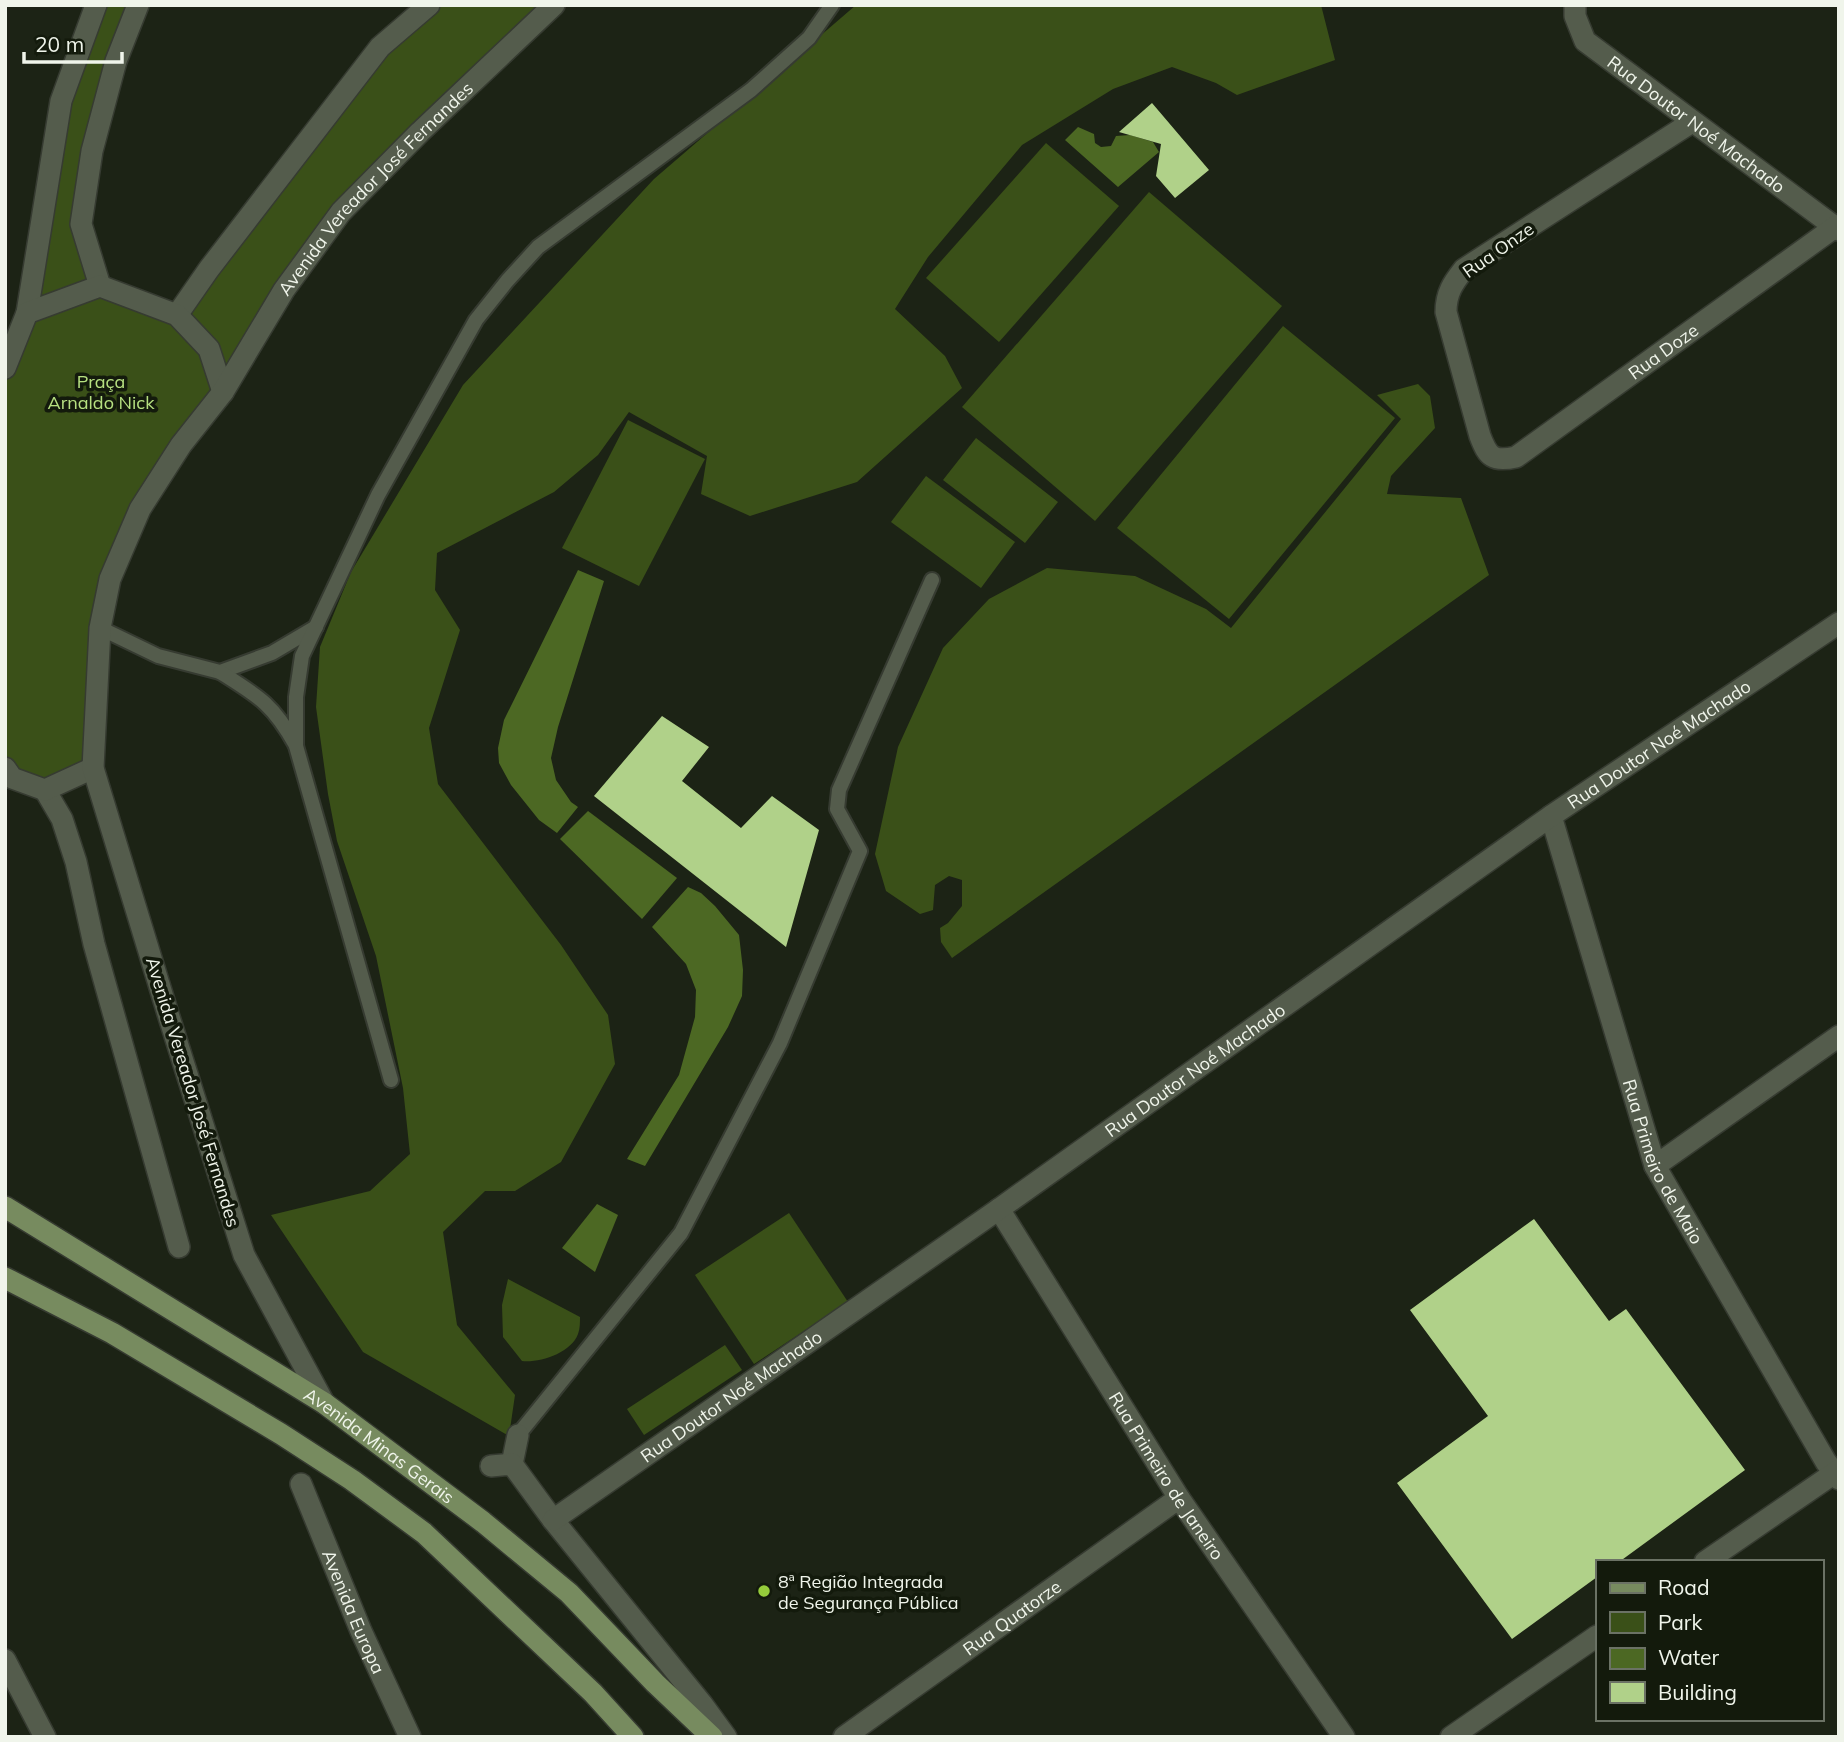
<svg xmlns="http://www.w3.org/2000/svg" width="1844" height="1742" viewBox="0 0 1844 1742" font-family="Mulish,sans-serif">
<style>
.green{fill:#3a5018}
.water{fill:#4c6823}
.building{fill:#b0d189}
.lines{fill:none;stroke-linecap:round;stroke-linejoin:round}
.lane-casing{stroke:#363b31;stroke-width:18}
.street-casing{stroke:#363b31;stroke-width:24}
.secondary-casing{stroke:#363b31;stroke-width:24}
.primary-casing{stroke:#363b31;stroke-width:24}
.lane{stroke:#545c4c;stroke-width:14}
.street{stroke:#545c4c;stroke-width:21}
.secondary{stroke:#545c4c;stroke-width:21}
.primary{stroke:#778b5f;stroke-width:21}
.poi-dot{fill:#95cc3b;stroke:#131a0c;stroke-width:2.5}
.labels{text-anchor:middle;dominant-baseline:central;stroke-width:7;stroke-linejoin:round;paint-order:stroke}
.street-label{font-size:18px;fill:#f0f5eb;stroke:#131a0c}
.park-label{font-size:18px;fill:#b6e080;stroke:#131a0c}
.poi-label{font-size:18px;fill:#f0f5eb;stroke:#131a0c;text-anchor:start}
</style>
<rect width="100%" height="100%" fill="#1c2315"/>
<g class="green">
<path d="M 96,5 L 138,5 L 81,224 L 100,286 L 177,315 L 380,47 L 429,5 L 554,5 L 341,212 L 181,445 L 110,579 L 93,768 L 45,790 L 5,766 L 5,368 L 61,101 Z"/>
<path d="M 856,5 L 1321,5 L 1335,60 L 1237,95 L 1216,83 L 1172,67 L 1113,89 L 1022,145 L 928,257 L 895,309 L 945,356 L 962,388 L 857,482 L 750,516 L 701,494 L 707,456 L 629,412 L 598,455 L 554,492 L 437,553 L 435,590 L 460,630 L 429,728 L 438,784 L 561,945 L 608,1015 L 615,1064 L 561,1162 L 515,1191 L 485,1191 L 443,1232 L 457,1325 L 515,1395 L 509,1436 L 363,1352 L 271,1215 L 370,1191 L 410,1154 L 403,1088 L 376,956 L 337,841 L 328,794 L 316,707 L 320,647 L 351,572 L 463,385 L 654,179 Z"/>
<path d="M 1046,143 L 1119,206 L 999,342 L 926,278 Z"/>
<path d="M 1149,192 L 1282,306 L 1095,521 L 962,407 Z"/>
<path d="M 1283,326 L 1395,418 L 1229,619 L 1117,528 Z"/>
<path d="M 1418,384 L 1430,396 L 1435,428 L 1391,476 L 1387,494 L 1461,498 L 1489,575 L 952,958 L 941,942 L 940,928 L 948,923 L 962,906 L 962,880 L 949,876 L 935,885 L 933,910 L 920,914 L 886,891 L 875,854 L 898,747 L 943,648 L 989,599 L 1047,568 L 1135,576 L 1206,609 L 1231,628 L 1401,419 L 1377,395 Z"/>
<path d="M 628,420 L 705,459 L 639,586 L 562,548 Z"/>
<path d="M 976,438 L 1058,502 L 1025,543 L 943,480 Z"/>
<path d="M 926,476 L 1015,542 L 981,588 L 891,522 Z"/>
<path d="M 789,1213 L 848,1302 L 754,1364 L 695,1275 Z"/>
<path d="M 508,1279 L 580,1317 C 580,1322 580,1329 578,1334 C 571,1353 540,1363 522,1361 L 503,1337 L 502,1305 Z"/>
<path d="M 725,1345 L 742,1370 L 644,1435 L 627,1409 Z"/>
</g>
<g class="water">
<path d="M 1078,127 L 1094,134 L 1095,143 L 1101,147 L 1111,146 L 1116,136 L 1130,135 L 1153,142 L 1159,152 L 1118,187 L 1065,140 Z"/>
<path d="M 578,570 L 604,581 L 558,727 L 551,758 L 556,780 L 571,802 L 578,807 L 557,833 L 539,820 L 511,785 L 499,763 L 498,748 L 504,720 Z"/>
<path d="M 588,811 L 677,878 L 642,919 L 560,839 Z"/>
<path d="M 688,887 L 701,893 L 715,906 L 739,935 L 743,970 L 742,996 L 728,1027 L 645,1166 L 627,1159 L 679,1075 L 695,1017 L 696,990 L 686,964 L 652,927 Z"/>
<path d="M 597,1204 L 618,1215 L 595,1272 L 562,1248 Z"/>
</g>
<g class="building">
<path d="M 1152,103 L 1209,170 L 1175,198 L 1156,176 L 1161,144 L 1119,132 Z"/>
<path d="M 662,716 L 709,747 L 682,781 L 741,828 L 772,796 L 819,830 L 786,947 L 594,796 Z"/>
<path d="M 1534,1219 L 1609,1321 L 1626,1309 L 1745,1470 L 1619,1562 L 1597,1562 L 1597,1577 L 1512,1639 L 1397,1483 L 1488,1416 L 1410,1310 Z"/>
</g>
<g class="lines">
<defs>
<g id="lane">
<path d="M 100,628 L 158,656 L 220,672 L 272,653 L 316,627"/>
<path d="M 220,672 C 258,696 273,704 295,744"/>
<path d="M 391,1080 L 296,746 L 296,697 L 302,656 L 378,495 L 476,320 L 507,281 L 538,247 L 751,90 L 809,38 L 832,5"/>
<path d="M 518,1435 L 681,1233 L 780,1043 L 860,851 L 837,809 L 839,790 L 932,580"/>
</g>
<g id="street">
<path id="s1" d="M 1575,5 L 1575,16 L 1585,41 L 1839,230"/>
<path id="s2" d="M 1692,122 L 1464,269 C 1453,283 1446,293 1446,312 L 1480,436 C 1488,457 1493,462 1516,457 L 1835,227"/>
<path d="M 100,286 L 81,224 L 92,151 L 116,61 L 138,5"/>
<path d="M 27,313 L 61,101 L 96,5"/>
<path d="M 45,790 L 62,819 L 76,862 L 94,944 L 179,1247"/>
<path id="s3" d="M 1551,816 L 1655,1166 L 1826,1462 L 1839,1479"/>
<path d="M 1655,1166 L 1839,1036"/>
<path id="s4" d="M 999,1209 L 1179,1498 L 1344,1737"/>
<path d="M 512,1464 L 518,1435"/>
<path d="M 491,1466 L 512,1464 L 553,1520 L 702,1704 L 726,1737"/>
<path id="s5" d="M 301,1484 L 361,1631 L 410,1737"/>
<path id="s6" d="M 553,1520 L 999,1209 L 1551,816 L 1839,623"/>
<path d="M 1705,1562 L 1839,1470"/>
<path d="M 5,1660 L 45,1737"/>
<path id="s7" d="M 844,1737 L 1179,1498"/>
<path d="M 1451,1737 L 1597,1636"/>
</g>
<g id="secondary">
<path d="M 177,315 L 209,269 L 380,47 L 429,5"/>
<path d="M 5,368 L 27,313 L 100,286 L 177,315 L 209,349 L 223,392"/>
<path d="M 5,768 L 12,778 L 45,790 L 93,768"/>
<path id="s8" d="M 324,1403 L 244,1255 L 169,1017 L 93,768 L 100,628 L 110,579 L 140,509 L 181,445 L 223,392 L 284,290 L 341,212 L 420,132 L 554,5"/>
</g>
<g id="primary">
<path id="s9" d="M 5,1207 L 324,1403 L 483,1522 L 569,1593 L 655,1683 L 712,1737"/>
<path d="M 5,1278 L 112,1333 L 281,1434 L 352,1480 L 424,1533 L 593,1693 L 633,1737"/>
</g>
</defs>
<use href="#lane" class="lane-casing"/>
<use href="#street" class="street-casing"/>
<use href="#secondary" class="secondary-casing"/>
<use href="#primary" class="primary-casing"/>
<use href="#lane" class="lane"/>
<use href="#street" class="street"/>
<use href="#secondary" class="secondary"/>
<use href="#primary" class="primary"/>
</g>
<circle class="poi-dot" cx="764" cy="1591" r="7"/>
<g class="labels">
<g class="street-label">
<text stroke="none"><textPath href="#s1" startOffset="177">Rua Doutor Noé Machado</textPath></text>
<text stroke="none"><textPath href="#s8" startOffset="1344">Avenida Vereador José Fernandes</textPath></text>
<text transform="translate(1498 250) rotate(-35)">Rua Onze</text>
<text stroke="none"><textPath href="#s2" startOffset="677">Rua Doze</textPath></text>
<text stroke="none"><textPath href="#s6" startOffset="1351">Rua Doutor Noé Machado</textPath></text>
<text stroke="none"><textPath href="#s6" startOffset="784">Rua Doutor Noé Machado</textPath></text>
<text transform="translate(193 1092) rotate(73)">Avenida Vereador José Fernandes</text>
<text stroke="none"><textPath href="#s3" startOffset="364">Rua Primeiro de Maio</textPath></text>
<text stroke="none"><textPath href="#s6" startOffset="217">Rua Doutor Noé Machado</textPath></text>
<text stroke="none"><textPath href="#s9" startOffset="444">Avenida Minas Gerais</textPath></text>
<text stroke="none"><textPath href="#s4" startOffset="315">Rua Primeiro de Janeiro</textPath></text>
<text stroke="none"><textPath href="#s5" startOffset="138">Avenida Europa</textPath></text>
<text stroke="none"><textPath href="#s7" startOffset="206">Rua Quatorze</textPath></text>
</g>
<g class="park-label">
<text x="101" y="381">Praça<tspan x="101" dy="21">Arnaldo Nick</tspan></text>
</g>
<g class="poi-label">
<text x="778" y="1581">8ª Região Integrada<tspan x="778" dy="21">de Segurança Pública</tspan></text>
</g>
</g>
<rect width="1844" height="1742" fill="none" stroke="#f0f5eb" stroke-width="14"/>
<rect x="1596" y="1560" width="228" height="161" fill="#131a0c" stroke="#6b7265" stroke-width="2"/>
<rect x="1610" y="1583" width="35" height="10" fill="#778b5f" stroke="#6b7265" stroke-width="2"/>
<text x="1658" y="1595" font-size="21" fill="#f0f5eb">Road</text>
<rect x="1610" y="1612" width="35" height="21" fill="#3a5018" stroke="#6b7265" stroke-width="2"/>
<text x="1658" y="1630" font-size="21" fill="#f0f5eb">Park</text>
<rect x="1610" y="1648" width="35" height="21" fill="#4c6823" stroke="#6b7265" stroke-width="2"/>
<text x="1658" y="1665" font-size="21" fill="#f0f5eb">Water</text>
<rect x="1610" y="1682" width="35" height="21" fill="#b0d189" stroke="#6b7265" stroke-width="2"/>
<text x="1658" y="1700" font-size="21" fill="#f0f5eb">Building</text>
<path d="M24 52v10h98v-10" fill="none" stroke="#f0f5eb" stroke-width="3.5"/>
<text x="35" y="52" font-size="21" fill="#f0f5eb" stroke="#131a0c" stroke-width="5" paint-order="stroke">20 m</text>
</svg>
